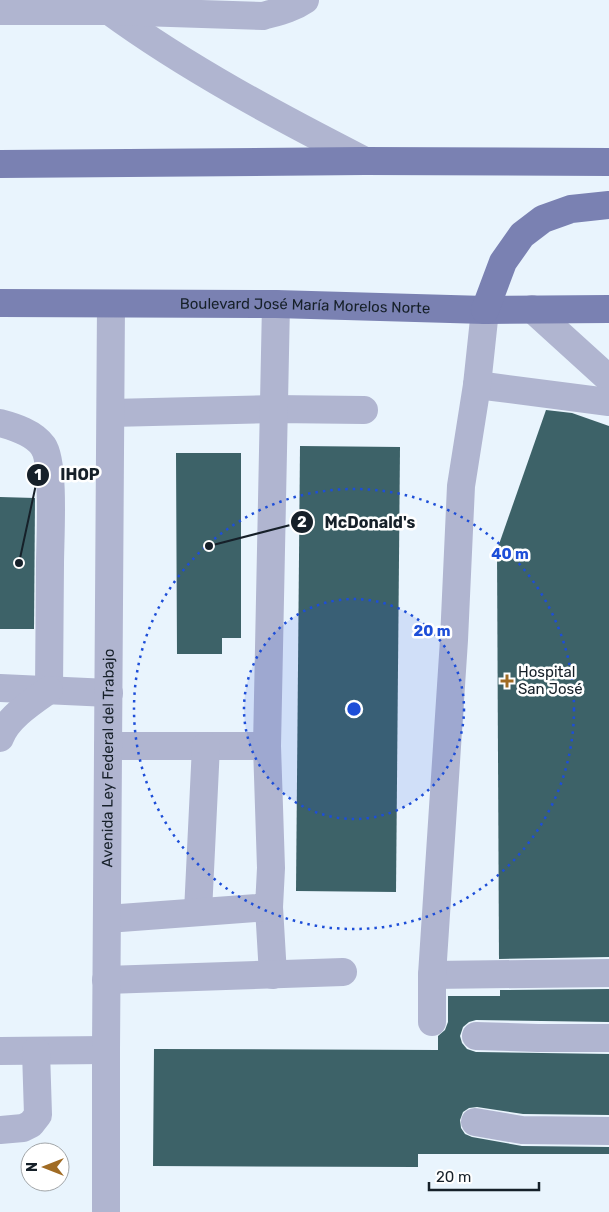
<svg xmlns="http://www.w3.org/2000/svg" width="609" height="1212" viewBox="0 0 609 1212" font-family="Rubik,sans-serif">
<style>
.building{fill:#3d6268}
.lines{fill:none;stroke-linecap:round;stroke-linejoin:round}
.minor{stroke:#b0b5d0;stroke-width:28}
.major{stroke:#7a81b2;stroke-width:28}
.ring{fill:none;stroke:#1d4ed8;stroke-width:2.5;stroke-dasharray:2.5 5}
.poi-dot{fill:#a06b24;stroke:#fff;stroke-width:2}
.labels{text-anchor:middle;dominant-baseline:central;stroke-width:5;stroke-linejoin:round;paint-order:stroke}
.street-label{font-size:15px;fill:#162029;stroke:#fff}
.poi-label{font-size:15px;fill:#162029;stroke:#fff;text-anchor:start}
.centre{fill:#1d4ed8;stroke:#fff;stroke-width:2.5}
.ring-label{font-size:15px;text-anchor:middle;font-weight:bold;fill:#1d4ed8;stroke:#fff;stroke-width:5;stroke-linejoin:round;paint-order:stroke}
.leader{fill:none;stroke:#162029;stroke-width:2}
.callout-dot{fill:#162029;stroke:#fff;stroke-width:2}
.mark-label{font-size:15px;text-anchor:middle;font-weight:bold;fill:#fff}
.callout-label{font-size:16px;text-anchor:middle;font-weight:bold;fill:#162029;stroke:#fff;stroke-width:5;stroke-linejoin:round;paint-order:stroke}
</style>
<rect width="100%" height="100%" fill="#e9f4fd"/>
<g class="building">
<path d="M 546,410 L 572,413 L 609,426 L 609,957 L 499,959 L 497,550 Z"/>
<path d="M 300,446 L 400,447 L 396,892 L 296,891 Z"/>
<path d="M 176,453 L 241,453 L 241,638 L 222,638 L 222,654 L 177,654 Z"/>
<path d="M 0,497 L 35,498 L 34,629 L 0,629 Z"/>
<path d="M 609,989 L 609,1022 L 476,1020 L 469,1022 L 463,1027 L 460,1036 L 462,1043 L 467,1049 L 476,1052 L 609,1054 L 609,1115 L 523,1114 L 477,1107 L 469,1108 L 463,1112 L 460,1120 L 461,1128 L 465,1134 L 472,1137 L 522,1146 L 609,1147 L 609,1154 L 418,1154 L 418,1167 L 153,1166 L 154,1049 L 438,1050 L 438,1036 L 445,1030 L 448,1022 L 448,996 L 500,996 L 500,990 Z"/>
</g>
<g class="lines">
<g class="minor">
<path d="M 108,0 L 109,11 C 187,68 279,117 365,161"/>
<path d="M 0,11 L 109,11 L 263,16 C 277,12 292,9 305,0"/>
<path d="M 532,309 L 609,379"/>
<path d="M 477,385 L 609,402"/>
<path d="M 111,413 L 274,409 L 364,410"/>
<path d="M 0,423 C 15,427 34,433 43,446 C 55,463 50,540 50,564 C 50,606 49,648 49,690"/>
<path d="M 0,688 L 109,693"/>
<path d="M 0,738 C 7,718 32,702 49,690"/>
<path d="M 108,746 L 267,746"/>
<path d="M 269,907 L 273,975"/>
<path d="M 198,912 L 206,746"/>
<path d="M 107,919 L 269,907 L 271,868 L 267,746 L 276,304"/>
<path d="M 432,975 L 609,973"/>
<path d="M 106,980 L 343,972"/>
<path d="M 432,1022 L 432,975 L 454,640 L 461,486 L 477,385 L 485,310"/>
<path d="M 476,1036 L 538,1038 L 609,1038"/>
<path d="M 0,1051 L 106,1050"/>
<path d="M 475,1122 L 522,1130 L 609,1131"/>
<path d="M 0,1130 L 23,1128 L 31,1124 L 38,1115 L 36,1051"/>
<path id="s1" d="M 106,1212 L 106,1050 L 111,304"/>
</g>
<g class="major">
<path d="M 0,164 L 365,161 L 609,162"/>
<path id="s2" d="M 0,303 L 276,304 L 485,310 L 609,309"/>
<path d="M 485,310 L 503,262 L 522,235 L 543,219 L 571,209 L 609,205"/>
</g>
</g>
<circle cx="354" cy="709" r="110" fill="#1d4ed8" fill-opacity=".12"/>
<g class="ring">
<circle cx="354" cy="709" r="110"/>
<circle cx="354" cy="709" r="220"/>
</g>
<path class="poi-dot" d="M504.5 673.5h5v5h5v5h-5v5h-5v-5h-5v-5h5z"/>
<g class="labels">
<g class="street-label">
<text stroke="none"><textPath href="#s2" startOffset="305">Boulevard José María Morelos Norte</textPath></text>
<text stroke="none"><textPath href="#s1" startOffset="454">Avenida Ley Federal del Trabajo</textPath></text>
</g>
<g class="poi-label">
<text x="518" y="672">Hospital<tspan x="518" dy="17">San José</tspan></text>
</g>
</g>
<circle cx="354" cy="709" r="8" class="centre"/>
<g class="ring-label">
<text x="510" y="559">40 m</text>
<text x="432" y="636">20 m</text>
</g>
<path class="leader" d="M19 563L38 475M209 546L302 522"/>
<g class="callout-dot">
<circle cx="19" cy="563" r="5"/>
<circle cx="209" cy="546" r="5"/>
<circle cx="38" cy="475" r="12"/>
<circle cx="302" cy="522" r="12"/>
</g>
<g class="mark-label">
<text x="38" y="480">1</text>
<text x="302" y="527">2</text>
</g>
<g class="callout-label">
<text x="80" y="480">IHOP</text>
<text x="370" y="528">McDonald's</text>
</g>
<g transform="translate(45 1167) rotate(270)"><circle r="24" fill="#ffffff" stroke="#a2a6a9"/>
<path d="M0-4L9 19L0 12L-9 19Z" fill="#a06b24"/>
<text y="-8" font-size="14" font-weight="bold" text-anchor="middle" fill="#162029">N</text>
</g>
<path d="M429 1182v8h110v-8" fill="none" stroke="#162029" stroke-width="2.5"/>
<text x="436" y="1182" font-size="15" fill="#162029" stroke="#ffffff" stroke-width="4" paint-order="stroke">20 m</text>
</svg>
